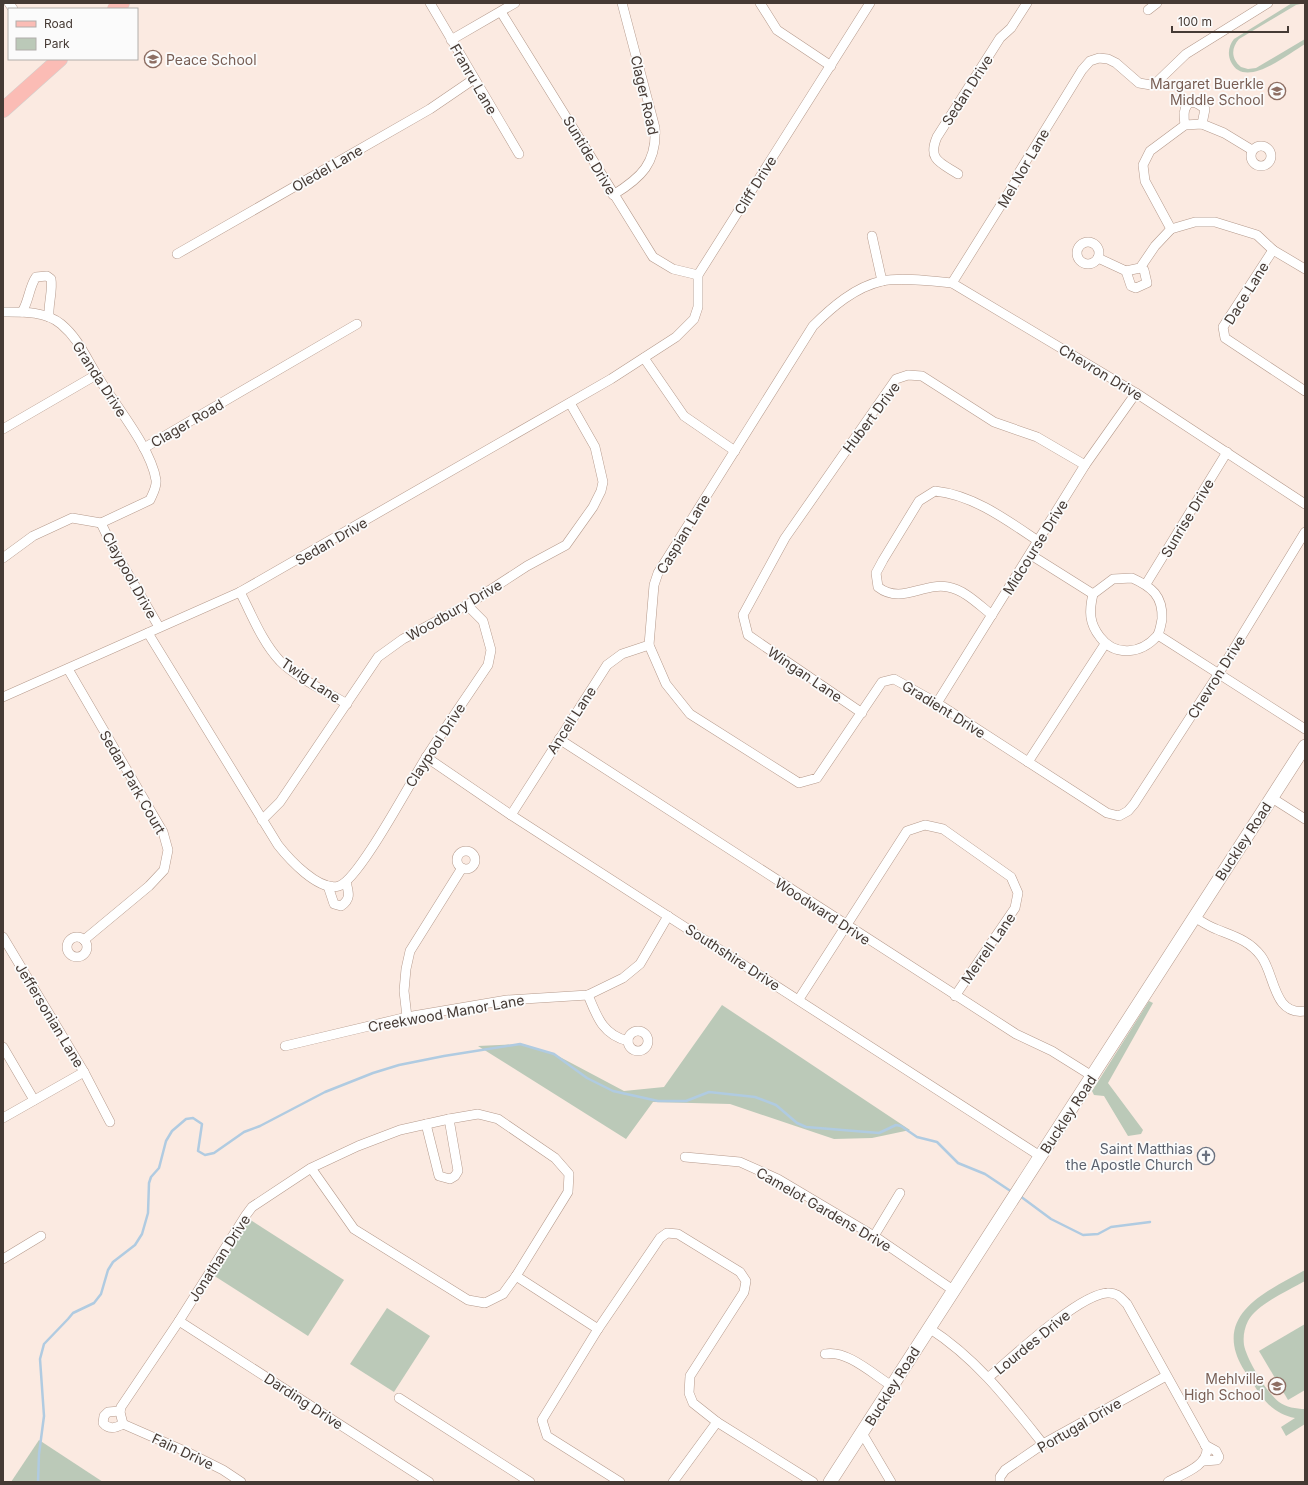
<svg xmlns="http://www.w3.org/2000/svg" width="1308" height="1485" viewBox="0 0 1308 1485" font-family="Inter,sans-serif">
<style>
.green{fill:#bbc9b8}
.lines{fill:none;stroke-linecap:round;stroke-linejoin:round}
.stream{stroke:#b0cbe1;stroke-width:2.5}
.street-casing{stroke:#b59a8c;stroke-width:10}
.secondary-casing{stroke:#b59a8c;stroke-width:14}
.primary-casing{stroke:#d2d0ce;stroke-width:16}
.street{stroke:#fff;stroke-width:9}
.secondary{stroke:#fff;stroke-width:13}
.primary{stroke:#fbbcb5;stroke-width:15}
.labels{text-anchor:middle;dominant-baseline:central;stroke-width:3.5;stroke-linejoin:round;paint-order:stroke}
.education-label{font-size:14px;fill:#785e54;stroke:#fbfbfb;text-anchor:end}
.street-label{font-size:14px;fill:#453a34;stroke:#fbfbfb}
.worship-label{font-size:14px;fill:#5b616d;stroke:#fbfbfb;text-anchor:end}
</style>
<rect width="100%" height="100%" fill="#fbeae1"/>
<g class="green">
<path d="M 1292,3 L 1305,3 L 1296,5 L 1239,39 C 1231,48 1231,59 1241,67 L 1248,69 L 1256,68 L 1305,39 L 1305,44 C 1288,54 1245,90 1231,62 C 1227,54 1229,45 1234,39 Z"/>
<path d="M 1149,1001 L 1153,1003 L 1108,1083 L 1143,1130 L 1141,1134 L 1128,1136 L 1104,1096 L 1094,1095 L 1092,1091 Z"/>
<path d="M 722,1005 L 910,1130 L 872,1138 L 834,1139 L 730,1104 L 653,1102 L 626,1139 L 478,1046 L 523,1044 L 558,1056 L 624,1091 L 664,1087 Z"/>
<path d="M 249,1219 L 344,1280 L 308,1336 L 213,1275 Z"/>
<path d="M 1305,1270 L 1305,1281 C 1288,1291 1257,1304 1248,1321 C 1244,1329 1243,1337 1244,1345 C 1247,1360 1267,1393 1279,1402 C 1286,1407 1296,1409 1305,1409 L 1305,1424 L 1286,1436 L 1281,1427 L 1295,1418 C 1272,1413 1262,1399 1251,1380 C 1245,1372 1239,1363 1236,1353 C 1222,1308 1274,1288 1305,1270 Z"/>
<path d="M 387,1308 L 430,1336 L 394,1392 L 350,1364 Z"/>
<path d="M 1305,1324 L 1305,1390 L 1288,1400 L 1259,1351 Z"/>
<path d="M 39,1440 L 103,1482 L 11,1482 Z"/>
</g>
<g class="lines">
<g class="stream">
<path d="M 1020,1196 L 1051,1219 L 1083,1235 L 1098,1234 L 1111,1227 L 1150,1222"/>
<path d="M 38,1482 L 39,1454 L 44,1416 L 40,1359 L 44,1344 L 68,1319 L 73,1313 L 94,1303 L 101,1294 L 108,1270 L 113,1262 L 135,1245 L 142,1234 L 148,1213 L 149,1183 L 151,1177 L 159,1168 L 166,1141 L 172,1131 L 186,1119 L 193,1118 L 202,1124 L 198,1151 L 205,1155 L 214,1153 L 244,1132 L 260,1126 L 325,1092 L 373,1073 L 399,1065 L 444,1056 L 520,1044 L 554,1054 L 587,1078 L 613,1091 L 658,1101 L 686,1101 L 709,1092 L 755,1097 L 776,1105 L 797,1123 L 806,1127 L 879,1133 L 896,1125 L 901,1126 L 917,1137 L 937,1142 L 958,1163 L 985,1174 L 1012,1192"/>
</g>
<defs>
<g id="street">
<path d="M 9,3 L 13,9"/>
<path d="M 430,3 L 519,154"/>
<path d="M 760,3 L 777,30 L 831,66"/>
<path d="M 1148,10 L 1157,3"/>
<path d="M 501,12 L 653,257 L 673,269 L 698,275"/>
<path d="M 451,40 L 515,3"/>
<path d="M 1185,125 C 1182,108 1187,94 1205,109 L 1202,124"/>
<circle cx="1261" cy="156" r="10"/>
<path d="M 958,174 C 941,163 927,160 937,137 L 1000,38 L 1011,28 L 1027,3"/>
<path d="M 613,195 C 641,178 657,163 655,128 L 622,3"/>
<path d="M 1171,229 L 1145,181 L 1143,165 L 1150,151 L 1185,125 L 1202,124 L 1224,133 L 1252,150"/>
<path d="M 872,236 L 882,281"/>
<circle cx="1088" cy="253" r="11"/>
<path d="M 1273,250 L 1223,327 L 1225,338 L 1305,391"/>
<path d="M 177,254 L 430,109 L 474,79"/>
<path d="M 1098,258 L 1126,271 L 1140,268 L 1155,246 L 1171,229 L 1195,222 L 1215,222 L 1257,235 L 1273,250 L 1305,269"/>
<path d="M 1126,271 L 1131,286 L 1136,288 L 1147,283 L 1144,270 L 1140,268"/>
<path d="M 952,283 L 1016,181 L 1018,174 L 1082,70 L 1090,61 L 1099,58 L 1108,59 L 1116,63 L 1139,83 L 1151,85 L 1158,81 L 1186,54 L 1268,3"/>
<path d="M 3,312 C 22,312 45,311 61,324 C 79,339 86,358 98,377 C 115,405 151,448 156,480 C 157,487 153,493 150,500 L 101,523 L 72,518 L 33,536 L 3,558"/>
<path d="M 22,312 C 29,301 29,287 36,277 L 47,276 L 51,279 C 53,291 48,304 49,317"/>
<path d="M 644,358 L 684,416 L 735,451"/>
<path d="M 3,429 L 96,375"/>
<path d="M 144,448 L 357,324"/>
<path d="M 1305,504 L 1136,393 L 952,283 C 932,281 901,277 882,281 C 855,287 832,307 813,326 L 658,573 L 654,585 L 649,645 L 666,684 L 690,714 L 799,783 L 817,778 L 882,682 L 894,679 L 937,703 L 1107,813 L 1119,816 L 1128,811 L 1134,804 L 1219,673 L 1305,532"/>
<path d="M 101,523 L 113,548 L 159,627"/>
<path d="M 1031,555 L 1093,594"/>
<path d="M 1132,578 C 1152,587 1163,596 1162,619 C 1161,624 1160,632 1157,636 C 1141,654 1115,657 1100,637 C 1089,623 1089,611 1093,594 L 1113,579 Z"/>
<path d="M 1146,584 L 1227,452"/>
<path d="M 240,592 C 252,615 262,642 280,661 C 298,679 326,691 347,704"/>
<path d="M 992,615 C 979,605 965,590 948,587 C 924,582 901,605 878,587 L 876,573 L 883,560 L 919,501 L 935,491 C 973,495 1007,520 1038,541"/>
<path d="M 148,633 L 278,845 C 289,859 319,892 339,886 C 359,880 412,779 427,756 C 447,725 468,695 488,665 L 491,650 L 483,621 L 467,605"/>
<path d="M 1158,635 L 1305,729"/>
<path d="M 68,669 L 163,832 L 168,850 L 164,870 L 149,886 L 84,940"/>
<path d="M 3,697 L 240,592 L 611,379 L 676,337 L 694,319 L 698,307 L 698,275 L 870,3"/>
<path d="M 937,703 L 1085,465 L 1136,393"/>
<path d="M 862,713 L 748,635 L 743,615 L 785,538 L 896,379 L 908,375 L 922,376 L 994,422 L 1037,437 L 1085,465"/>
<path d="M 559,739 L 1016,1034 L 1052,1051 L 1092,1076"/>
<path d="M 426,757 L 511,815 L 1040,1156"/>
<path d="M 1028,762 L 1105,644"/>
<path d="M 1272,798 L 1305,819"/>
<path d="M 511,815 L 607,665 L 622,654 L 649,645"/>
<path d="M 262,820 L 280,802 L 378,657 L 403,639 L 467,605 L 527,566 L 566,545 L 593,507 L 601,491 L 603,482 L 595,447 L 570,403"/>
<circle cx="466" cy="860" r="9"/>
<path d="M 328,886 L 334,904 L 341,906 C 351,899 349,893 346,882"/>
<path d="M 1194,917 C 1201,921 1208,926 1216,929 C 1233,936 1249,940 1261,956 C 1275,974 1273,1016 1305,1011"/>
<path d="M 3,937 L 84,1072 L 110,1122"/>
<circle cx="77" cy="947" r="10"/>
<path d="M 588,995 C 597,1017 603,1035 628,1041"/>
<path d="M 799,999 L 907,831 L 925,825 L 943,829 L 1011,877 L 1018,893 L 1015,908 L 955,996"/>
<path d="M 407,1017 L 404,991 L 406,969 L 410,951 L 462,868"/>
<circle cx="638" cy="1041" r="10"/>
<path d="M 285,1046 L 407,1017 L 507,1000 L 588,995 L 623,978 L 640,964 L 668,916"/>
<path d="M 3,1047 L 34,1100"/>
<path d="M 3,1118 L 84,1072"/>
<path d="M 426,1124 L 439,1176 L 450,1179 L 455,1176 L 458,1171 L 449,1119"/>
<path d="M 685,1157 L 740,1162 L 778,1179 L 874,1236 L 953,1290"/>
<path d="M 874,1236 L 900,1193"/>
<path d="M 3,1259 L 41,1236"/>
<path d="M 516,1276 L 598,1329"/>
<path d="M 179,1321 L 429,1482"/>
<path d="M 929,1328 C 977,1359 1008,1400 1043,1444"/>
<path d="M 825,1354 C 846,1349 874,1375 892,1386"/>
<path d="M 989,1377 C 1013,1357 1078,1295 1107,1293 C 1117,1292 1121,1298 1127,1304 L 1207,1448 C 1208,1466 1182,1474 1168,1482"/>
<path d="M 399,1398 L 530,1482"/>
<path d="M 120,1411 L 108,1412 L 104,1416 L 103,1423 C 109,1430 116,1428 123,1424"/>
<path d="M 123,1424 L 120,1412 L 121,1407 L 179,1321 L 246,1215 L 252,1207 L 311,1168 L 358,1146 L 400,1130 L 449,1119 L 478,1114 L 498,1119 L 555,1158 L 569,1174 L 568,1192 L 516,1276 L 503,1294 L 485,1303 L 468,1300 L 354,1229 L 311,1168"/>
<path d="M 123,1424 L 187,1452 L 223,1470 L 241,1482"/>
<path d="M 862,1433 L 891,1482"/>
<path d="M 1204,1461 L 1217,1460 L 1219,1457 L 1216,1451 L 1205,1445"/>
<path d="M 620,1482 L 547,1436 L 542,1420 L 598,1329 L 660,1238 L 667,1233 L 678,1234 L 740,1272 L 746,1281 L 744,1292 L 690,1376 L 689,1393 L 693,1403 L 717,1422 L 813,1482"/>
<path d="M 673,1482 L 717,1422"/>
<path d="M 1000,1482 L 1000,1477 L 1005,1470 L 1043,1444 L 1166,1376"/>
</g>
<path id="secondary" d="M 830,1482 L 1305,746"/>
<g id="primary">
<path d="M 115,9 L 122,3"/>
<path d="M 3,110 L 60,59"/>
</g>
</defs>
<use href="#street" class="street-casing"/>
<use href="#secondary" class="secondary-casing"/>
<use href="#primary" class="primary-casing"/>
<use href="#street" class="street"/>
<use href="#secondary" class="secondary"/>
<use href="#primary" class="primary"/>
</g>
<defs>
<symbol id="school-ring" viewBox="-11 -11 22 22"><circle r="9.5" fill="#fbfbfb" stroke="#8d6e63" stroke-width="1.5"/><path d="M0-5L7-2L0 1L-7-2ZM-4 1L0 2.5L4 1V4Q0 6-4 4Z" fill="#8d6e63"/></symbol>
<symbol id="church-ring" viewBox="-11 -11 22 22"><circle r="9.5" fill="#fbfbfb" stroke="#6b7280" stroke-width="1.5"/><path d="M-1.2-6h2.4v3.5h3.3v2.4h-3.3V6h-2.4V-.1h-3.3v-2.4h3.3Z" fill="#6b7280"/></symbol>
</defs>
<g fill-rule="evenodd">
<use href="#school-ring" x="143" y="49" width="20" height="20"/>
<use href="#school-ring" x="1267" y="81" width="20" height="20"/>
<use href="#church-ring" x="1196" y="1146" width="20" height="20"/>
<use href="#school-ring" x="1267" y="1376" width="20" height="20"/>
</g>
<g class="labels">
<g class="education-label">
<text x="166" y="59" text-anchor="start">Peace School</text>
<text x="1264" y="83">Margaret Buerkle<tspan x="1264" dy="16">Middle School</tspan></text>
<text x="1264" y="1378">Mehlville<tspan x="1264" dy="16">High School</tspan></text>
</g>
<g class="street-label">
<text transform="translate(474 79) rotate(60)">Franru Lane</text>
<text transform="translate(967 90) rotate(-57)">Sedan Drive</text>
<text transform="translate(645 95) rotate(77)">Clager Road</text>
<text transform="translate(590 155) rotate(59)">Suntide Drive</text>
<text transform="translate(327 168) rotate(-30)">Oledel Lane</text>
<text transform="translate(1023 168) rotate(-60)">Mel Nor Lane</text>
<text transform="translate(755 185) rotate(-58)">Cliff Drive</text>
<text transform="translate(1246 293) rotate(-58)">Dace Lane</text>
<text transform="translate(1101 372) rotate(31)">Chevron Drive</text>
<text transform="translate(100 379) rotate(57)">Granda Drive</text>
<text transform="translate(871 417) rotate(-53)">Hubert Drive</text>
<text transform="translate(187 423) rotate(-30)">Clager Road</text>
<text transform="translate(1187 518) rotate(-59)">Sunrise Drive</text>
<text transform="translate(683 534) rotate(-59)">Caspian Lane</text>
<text transform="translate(331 541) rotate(-30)">Sedan Drive</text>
<text transform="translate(1035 547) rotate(-58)">Midcourse Drive</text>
<text transform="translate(130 575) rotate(61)">Claypool Drive</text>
<text transform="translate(454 610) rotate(-30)">Woodbury Drive</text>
<text transform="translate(805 674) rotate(34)">Wingan Lane</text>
<text transform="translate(1216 677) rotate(-58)">Chevron Drive</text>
<text transform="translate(311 680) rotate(34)">Twig Lane</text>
<text transform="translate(944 709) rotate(32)">Gradient Drive</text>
<text transform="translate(571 720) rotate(-57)">Ancell Lane</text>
<text transform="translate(435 745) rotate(-57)">Claypool Drive</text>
<text transform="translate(133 782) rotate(60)">Sedan Park Court</text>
<text transform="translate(1243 841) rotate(-57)">Buckley Road</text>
<text transform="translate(823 911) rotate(33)">Woodward Drive</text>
<text transform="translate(988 948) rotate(-55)">Merrell Lane</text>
<text transform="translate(733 957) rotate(33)">Southshire Drive</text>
<text transform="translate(446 1013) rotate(-10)">Creekwood Manor Lane</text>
<text transform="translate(50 1015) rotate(59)">Jeffersonian Lane</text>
<text transform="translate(1068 1114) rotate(-57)">Buckley Road</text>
<text transform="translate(824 1209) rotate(30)">Camelot Gardens Drive</text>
<text transform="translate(219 1258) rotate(-57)">Jonathan Drive</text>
<text transform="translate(1032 1342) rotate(-39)">Lourdes Drive</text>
<text transform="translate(892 1386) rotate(-58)">Buckley Road</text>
<text transform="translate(304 1401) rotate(33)">Darding Drive</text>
<text transform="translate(1079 1425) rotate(-30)">Portugal Drive</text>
<text transform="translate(183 1451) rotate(25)">Fain Drive</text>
</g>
<g class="worship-label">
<text x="1193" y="1148">Saint Matthias<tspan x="1193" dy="16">the Apostle Church</tspan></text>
</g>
</g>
<rect width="1308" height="1485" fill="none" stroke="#453a34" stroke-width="8"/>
<rect x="8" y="8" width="130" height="52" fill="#fbfbfb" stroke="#b2aeab"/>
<rect x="16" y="21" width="20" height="6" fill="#fbbcb5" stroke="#b2aeab"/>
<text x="44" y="28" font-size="12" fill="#453a34">Road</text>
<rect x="16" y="38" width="20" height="12" fill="#bbc9b8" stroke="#b2aeab"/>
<text x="44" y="48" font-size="12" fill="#453a34">Park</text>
<path d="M1172 26v6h116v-6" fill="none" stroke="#453a34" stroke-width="2"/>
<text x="1178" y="26" font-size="12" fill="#453a34" stroke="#fbfbfb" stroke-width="3" paint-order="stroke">100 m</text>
</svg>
